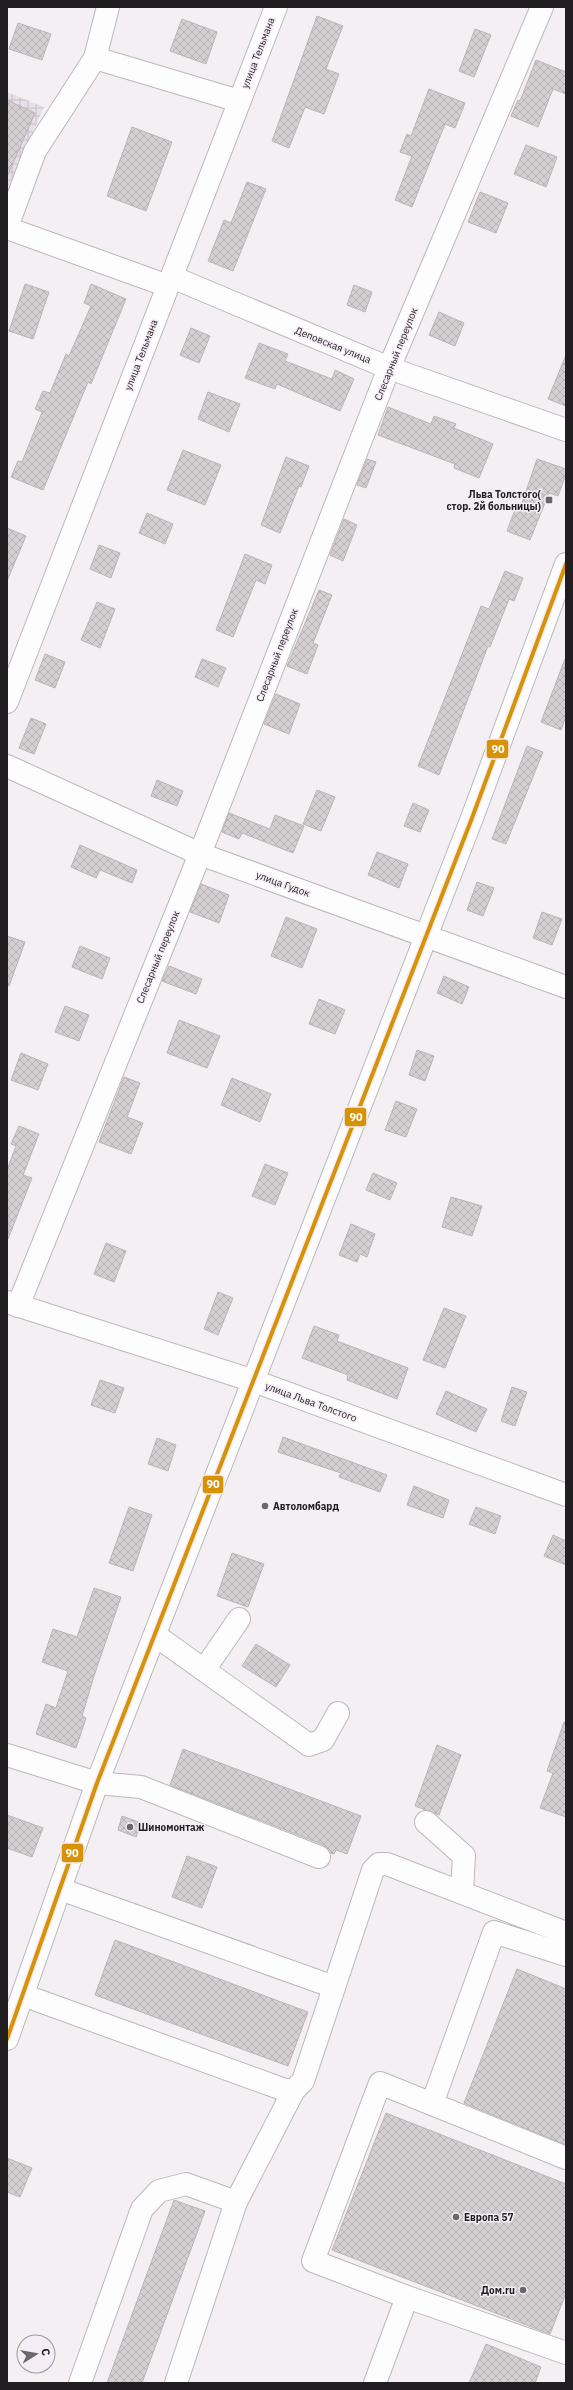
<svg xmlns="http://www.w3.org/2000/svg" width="573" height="2390" viewBox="0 0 573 2390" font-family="'IBM Plex Sans',sans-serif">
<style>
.industrial{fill:url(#industrial-grid)}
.building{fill:url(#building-cross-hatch);stroke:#b9b5b6}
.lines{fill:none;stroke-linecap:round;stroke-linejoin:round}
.minor-casing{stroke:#bbb8bb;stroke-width:24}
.major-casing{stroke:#bbb8bb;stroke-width:24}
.minor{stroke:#fdfdfd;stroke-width:22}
.major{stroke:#fdfdfd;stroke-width:22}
.bus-1-casing{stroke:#f5edf5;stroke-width:7}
.bus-1{stroke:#d79205;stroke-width:4}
.poi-dot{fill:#6a676a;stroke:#f5edf5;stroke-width:1.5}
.labels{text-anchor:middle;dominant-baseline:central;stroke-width:3;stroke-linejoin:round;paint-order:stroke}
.street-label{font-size:10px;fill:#201e20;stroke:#f5edf5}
.poi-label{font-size:10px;font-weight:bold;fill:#201e20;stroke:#f5edf5;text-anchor:start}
.line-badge{stroke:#f5edf5;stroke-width:1.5}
.badge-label{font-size:11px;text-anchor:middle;font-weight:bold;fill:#fff}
</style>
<defs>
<pattern id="industrial-grid" width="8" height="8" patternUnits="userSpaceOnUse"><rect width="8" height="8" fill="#e8dfe8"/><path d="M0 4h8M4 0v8" fill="none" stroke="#c7bfc7"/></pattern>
<pattern id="building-cross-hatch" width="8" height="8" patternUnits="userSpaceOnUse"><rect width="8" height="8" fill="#d4d0d1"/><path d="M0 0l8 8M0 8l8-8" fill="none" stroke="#b6b2b3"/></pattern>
</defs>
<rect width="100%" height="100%" fill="#f3eff3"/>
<path class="industrial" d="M 7,92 L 44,107 L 7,190 Z"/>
<g class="building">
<path d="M 317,16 L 343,26 L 326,69 L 339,74 L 324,114 L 305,107 L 289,148 L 272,141 Z"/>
<path d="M 182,19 L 217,32 L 206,64 L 170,51 Z"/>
<path d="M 18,23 L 51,34 L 42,60 L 9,49 Z"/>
<path d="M 475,29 L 491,35 L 474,77 L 459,71 Z"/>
<path d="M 536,60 L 566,72 L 566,94 L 553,89 L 538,127 L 511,116 L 518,100 L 520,101 Z"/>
<path d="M 429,89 L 465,103 L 455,128 L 445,124 L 412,207 L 395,200 L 412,156 L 400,152 L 407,134 L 411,136 Z"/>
<path d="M 7,100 L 35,113 L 7,177 Z"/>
<path d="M 132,127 L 172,142 L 146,211 L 107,196 Z"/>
<path d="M 526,145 L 557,157 L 546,187 L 514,174 Z"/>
<path d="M 247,182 L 266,189 L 233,271 L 208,261 L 224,220 L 231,223 Z"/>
<path d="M 480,192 L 508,203 L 496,233 L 468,222 Z"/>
<path d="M 25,284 L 49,292 L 33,339 L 9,331 Z"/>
<path d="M 91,284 L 126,299 L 91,384 L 88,382 L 43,490 L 11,477 L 18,461 L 22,462 L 42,412 L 35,409 L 43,391 L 50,393 L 66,354 L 69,356 L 91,306 L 84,303 Z"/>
<path d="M 354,285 L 372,292 L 365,312 L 347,305 Z"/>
<path d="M 439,312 L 464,323 L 455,346 L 429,335 Z"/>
<path d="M 191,328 L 210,336 L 199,363 L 180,355 Z"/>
<path d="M 259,343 L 288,354 L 285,361 L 332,379 L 335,370 L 354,379 L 340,411 L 277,384 L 275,389 L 245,378 Z"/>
<path d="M 566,355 L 566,406 L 548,399 Z"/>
<path d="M 208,392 L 240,404 L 229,432 L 198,419 Z"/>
<path d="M 388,407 L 431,424 L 434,416 L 456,424 L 454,428 L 493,444 L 479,478 L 454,468 L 455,464 L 378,435 Z"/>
<path d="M 183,450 L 221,465 L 205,505 L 167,490 Z"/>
<path d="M 286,457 L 309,466 L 301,487 L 299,486 L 280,533 L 261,525 Z"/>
<path d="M 367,459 L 376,462 L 366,488 L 357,485 Z"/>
<path d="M 537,459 L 566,469 L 566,474 L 558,496 L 549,493 L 530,540 L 507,531 L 516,507 L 520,509 Z"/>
<path d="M 147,513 L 173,524 L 165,544 L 139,533 Z"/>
<path d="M 344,519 L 357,525 L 343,561 L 330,555 Z"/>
<path d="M 7,528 L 26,536 L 7,581 Z"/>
<path d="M 99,545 L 120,553 L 111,578 L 90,569 Z"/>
<path d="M 245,554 L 272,565 L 265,584 L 256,580 L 233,637 L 216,630 Z"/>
<path d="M 505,571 L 523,578 L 514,601 L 509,599 L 490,647 L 488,646 L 439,775 L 418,766 L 481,606 L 489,609 Z"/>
<path d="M 319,590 L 332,595 L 313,643 L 318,645 L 307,674 L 287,666 Z"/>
<path d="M 97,602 L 115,609 L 100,648 L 81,640 Z"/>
<path d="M 45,654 L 65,662 L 55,688 L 35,680 Z"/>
<path d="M 202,659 L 226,668 L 218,687 L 195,677 Z"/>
<path d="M 565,659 L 566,716 L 561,730 L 541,722 Z"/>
<path d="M 276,694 L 300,704 L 289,734 L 264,724 Z"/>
<path d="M 31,718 L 46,724 L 34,754 L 19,748 Z"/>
<path d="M 527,746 L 543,752 L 506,844 L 492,839 Z"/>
<path d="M 157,780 L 183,791 L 177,806 L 151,796 Z"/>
<path d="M 317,790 L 335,797 L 321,831 L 303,824 Z"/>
<path d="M 413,803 L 429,810 L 420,832 L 404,826 Z"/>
<path d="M 229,813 L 270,829 L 275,815 L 304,826 L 293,853 L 242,833 L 239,839 L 222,832 Z"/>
<path d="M 80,845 L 137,870 L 132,883 L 100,870 L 96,878 L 71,867 Z"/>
<path d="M 377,852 L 408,864 L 399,888 L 368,875 Z"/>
<path d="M 477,882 L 494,888 L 483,916 L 467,910 Z"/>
<path d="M 201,884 L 229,895 L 219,923 L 190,912 Z"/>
<path d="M 542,912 L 562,919 L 552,945 L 533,938 Z"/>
<path d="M 286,917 L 317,929 L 302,968 L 271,956 Z"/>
<path d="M 7,936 L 25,942 L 9,986 L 7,986 Z"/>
<path d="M 80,946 L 110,958 L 102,979 L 72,967 Z"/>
<path d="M 169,966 L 202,979 L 196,994 L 162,981 Z"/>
<path d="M 444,976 L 469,987 L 462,1004 L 437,993 Z"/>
<path d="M 319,999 L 345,1010 L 335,1034 L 309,1024 Z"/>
<path d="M 65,1006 L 89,1015 L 79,1041 L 55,1032 Z"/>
<path d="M 179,1020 L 220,1036 L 207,1068 L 167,1053 Z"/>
<path d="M 417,1050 L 434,1056 L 425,1081 L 409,1075 Z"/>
<path d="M 21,1053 L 48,1064 L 38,1090 L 11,1080 Z"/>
<path d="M 124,1077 L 140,1083 L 127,1117 L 143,1123 L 131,1154 L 99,1142 Z"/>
<path d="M 232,1078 L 271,1094 L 260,1122 L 221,1105 Z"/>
<path d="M 396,1101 L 417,1109 L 406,1137 L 385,1130 Z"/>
<path d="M 19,1126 L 39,1134 L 23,1175 L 32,1178 L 8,1239 L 7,1170 L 16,1146 L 11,1144 Z"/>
<path d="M 265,1164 L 288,1173 L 275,1205 L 252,1196 Z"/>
<path d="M 373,1173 L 397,1183 L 390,1200 L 366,1190 Z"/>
<path d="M 451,1197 L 482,1206 L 472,1236 L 442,1227 Z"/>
<path d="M 351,1224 L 375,1234 L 367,1257 L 360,1254 L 357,1262 L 339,1255 Z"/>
<path d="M 106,1243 L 126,1251 L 114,1282 L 94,1274 Z"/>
<path d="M 218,1292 L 233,1298 L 218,1335 L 204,1329 Z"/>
<path d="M 444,1308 L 466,1316 L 445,1368 L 423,1360 Z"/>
<path d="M 314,1326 L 339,1335 L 337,1341 L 408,1368 L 397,1399 L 347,1380 L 348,1375 L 302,1358 Z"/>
<path d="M 100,1380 L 124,1388 L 115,1413 L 91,1405 Z"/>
<path d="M 512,1387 L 527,1392 L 515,1426 L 501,1421 Z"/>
<path d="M 446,1391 L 487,1409 L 476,1432 L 436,1414 Z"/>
<path d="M 283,1437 L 387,1475 L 380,1492 L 339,1477 L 341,1473 L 278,1452 Z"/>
<path d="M 157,1438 L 176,1445 L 168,1471 L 148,1464 Z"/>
<path d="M 414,1486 L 449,1500 L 443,1518 L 407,1505 Z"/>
<path d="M 129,1507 L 152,1515 L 133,1571 L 109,1563 Z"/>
<path d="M 476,1507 L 501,1516 L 495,1534 L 469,1524 Z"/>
<path d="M 553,1535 L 566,1541 L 566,1565 L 544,1556 Z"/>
<path d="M 232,1553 L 264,1564 L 248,1607 L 217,1596 Z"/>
<path d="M 94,1588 L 121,1597 L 94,1676 L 82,1716 L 86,1718 L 76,1748 L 36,1734 L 46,1704 L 56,1708 L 68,1671 L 42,1662 L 53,1629 L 77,1637 Z"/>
<path d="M 256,1644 L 290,1665 L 276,1687 L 242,1666 Z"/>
<path d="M 564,1722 L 566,1722 L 566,1817 L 540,1808 L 553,1773 L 547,1771 Z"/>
<path d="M 437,1745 L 461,1755 L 439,1815 L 415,1806 Z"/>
<path d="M 183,1749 L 361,1816 L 347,1854 L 336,1850 L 334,1854 L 330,1853 L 324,1845 L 170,1785 Z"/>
<path d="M 7,1815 L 43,1828 L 32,1857 L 7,1848 Z"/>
<path d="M 122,1816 L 141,1823 L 136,1837 L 118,1830 Z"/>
<path d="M 187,1856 L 217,1867 L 202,1908 L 172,1897 Z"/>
<path d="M 115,1940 L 308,2012 L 288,2066 L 95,1995 Z"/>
<path d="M 517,1969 L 566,1989 L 566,2145 L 464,2103 Z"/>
<path d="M 386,2113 L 566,2184 L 566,2293 L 550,2334 L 332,2250 Z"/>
<path d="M 7,2158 L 32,2168 L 20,2197 L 7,2192 Z"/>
<path d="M 174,2200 L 205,2211 L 142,2383 L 107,2383 Z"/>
<path d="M 486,2344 L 541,2367 L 535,2383 L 469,2383 Z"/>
</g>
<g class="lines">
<defs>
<g id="minor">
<path d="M 95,58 L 108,7"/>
<path d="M 7,227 L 35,151 L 95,58 L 239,101"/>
<path d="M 7,228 L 168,286"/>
<path d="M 172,277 L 389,368 L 566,430"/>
<path d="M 7,702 L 276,7"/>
<path d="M 7,766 L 200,854 L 566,987"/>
<path d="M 7,1302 L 254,1381 L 566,1495"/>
<path d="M 18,1306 L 200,854 L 389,368 L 542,7"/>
<path d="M 155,1635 L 309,1745 L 323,1740 L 338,1713"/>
<path d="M 204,1670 L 239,1619"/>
<path d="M 7,1755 L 97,1783 L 141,1787 L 319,1857"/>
<path d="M 426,1822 L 464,1856 L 462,1892"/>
<path d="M 60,1889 L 334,1987"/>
<path d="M 566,1955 L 494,1932 L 432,2104 L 566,2158"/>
<path d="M 23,1995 L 285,2090 L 294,2090 L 303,2081 L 373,1870 L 379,1864 L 387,1864 L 566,1933"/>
<path d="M 432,2104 L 380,2083 L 313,2261 L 407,2297 L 566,2353"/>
<path d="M 80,2383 L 142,2209 L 159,2191 L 186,2184 L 236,2202"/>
<path d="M 176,2383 L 236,2202 L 294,2090"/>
<path d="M 375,2383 L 407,2297"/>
</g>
<path id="major" d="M 7,2039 L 97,1783 L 472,818 L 566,564"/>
</defs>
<use href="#minor" class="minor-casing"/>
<use href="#major" class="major-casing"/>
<use href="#minor" class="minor"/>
<use href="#major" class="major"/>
<defs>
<path id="bus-1" d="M 7,2039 L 97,1783 L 472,818 L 566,564"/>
</defs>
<use href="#bus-1" class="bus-1-casing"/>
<use href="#bus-1" class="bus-1"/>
</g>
<g class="poi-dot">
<rect x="545" y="496" width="8" height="8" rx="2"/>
<circle cx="265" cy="1506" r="4"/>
<circle cx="130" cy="1827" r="4"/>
<circle cx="456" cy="2217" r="4"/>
<circle cx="523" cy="2290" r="4"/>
</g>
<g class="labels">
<g class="street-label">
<text transform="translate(258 53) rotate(-69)">улица Тельмана</text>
<text transform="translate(333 345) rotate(22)">Деповская улица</text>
<text transform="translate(396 354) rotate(-68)">Слесарный переулок</text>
<text transform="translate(141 355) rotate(-69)">улица Тельмана</text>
<text transform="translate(277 655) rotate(-69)">Слесарный переулок</text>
<text transform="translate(283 884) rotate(20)">улица Гудок</text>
<text transform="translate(158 957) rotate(-68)">Слесарный переулок</text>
<text transform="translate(311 1402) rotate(20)">улица Льва Толстого</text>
</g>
<g class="poi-label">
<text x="541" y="494" text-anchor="end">Льва Толстого(<tspan x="541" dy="12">стор. 2й больницы)</tspan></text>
<text x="273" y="1506">Автоломбард</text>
<text x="138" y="1827">Шиномонтаж</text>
<text x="464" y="2217">Европа 57</text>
<text x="515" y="2290" text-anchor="end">Дом.ru</text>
</g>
</g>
<g class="line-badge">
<rect x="486" y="739" width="23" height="20" rx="4" fill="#d79205"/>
<rect x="344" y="1107" width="23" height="20" rx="4" fill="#d79205"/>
<rect x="202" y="1475" width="22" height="19" rx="4" fill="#d79205"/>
<rect x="61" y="1843" width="23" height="20" rx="4" fill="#d79205"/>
</g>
<g class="badge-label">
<text x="498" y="753">90</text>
<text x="356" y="1121">90</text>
<text x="213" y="1488">90</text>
<text x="72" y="1857">90</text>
</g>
<rect width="573" height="2390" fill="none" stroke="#201e20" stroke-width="16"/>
<g transform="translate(36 2354) rotate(79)"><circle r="19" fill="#f5edf5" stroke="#a09aa0"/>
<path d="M0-3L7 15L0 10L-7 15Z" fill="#6a676a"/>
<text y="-6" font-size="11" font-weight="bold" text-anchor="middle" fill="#201e20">С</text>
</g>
</svg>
